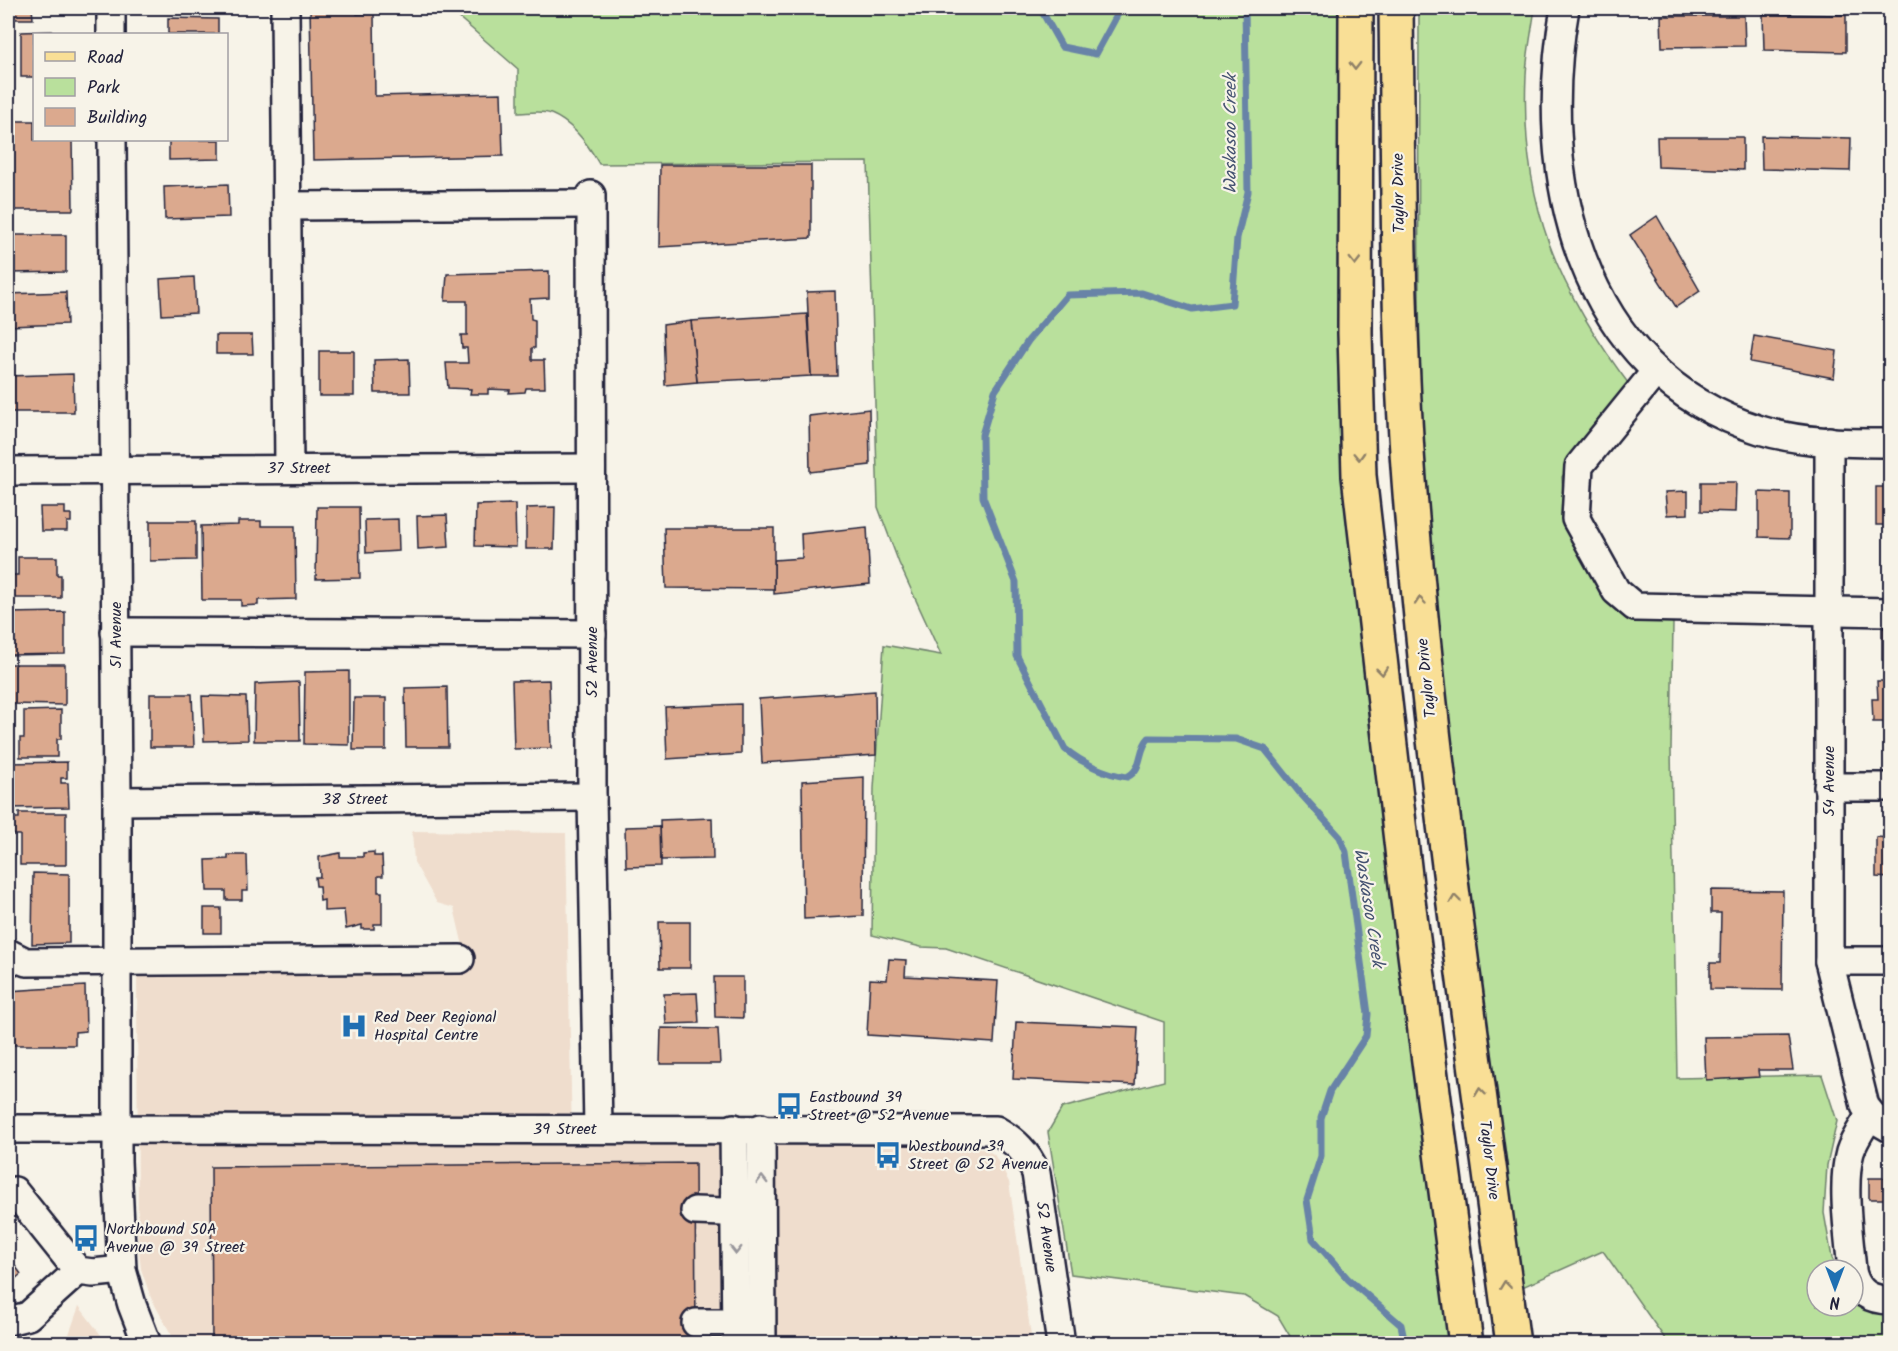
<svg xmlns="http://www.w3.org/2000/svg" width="1898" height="1351" viewBox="0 0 1898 1351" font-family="Kalam,sans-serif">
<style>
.built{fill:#efddcd}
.green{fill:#b9e09c;stroke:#6e816c;stroke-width:1.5}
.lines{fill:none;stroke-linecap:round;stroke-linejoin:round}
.stream{stroke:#6783a7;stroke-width:7}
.building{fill:#dba98e;stroke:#22223b;stroke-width:1.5}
.minor-casing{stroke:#22223b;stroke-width:32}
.major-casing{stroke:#22223b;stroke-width:38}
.minor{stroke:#f7f3e8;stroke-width:27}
.major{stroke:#f9df96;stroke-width:33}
.oneway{stroke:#8e8068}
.oneway2{stroke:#97959a}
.labels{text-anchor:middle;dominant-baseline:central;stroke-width:4.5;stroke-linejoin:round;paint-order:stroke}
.street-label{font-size:16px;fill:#22223b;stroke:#f7f3e8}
.poi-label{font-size:16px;fill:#22223b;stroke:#f7f3e8;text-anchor:start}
.water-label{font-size:18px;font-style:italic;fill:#445271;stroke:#f7f3e8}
</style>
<rect width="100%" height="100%" fill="#f7f3e8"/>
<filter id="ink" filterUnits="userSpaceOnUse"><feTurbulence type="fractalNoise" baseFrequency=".0167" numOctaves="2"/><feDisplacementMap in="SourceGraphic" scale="12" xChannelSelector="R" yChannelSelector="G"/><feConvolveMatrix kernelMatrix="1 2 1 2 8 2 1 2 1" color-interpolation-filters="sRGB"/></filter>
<g filter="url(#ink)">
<g class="built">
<path d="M 412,831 L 566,833 L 572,1140 L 966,1142 L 994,1154 L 1009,1182 L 1032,1343 L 176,1343 L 151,1298 L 141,1269 L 138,1242 L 137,960 L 467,963 L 454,908 L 437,903 L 414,862 Z"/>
<path d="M 79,1306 L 107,1343 L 66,1343 Z"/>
</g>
<g class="green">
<path d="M 448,8 L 1341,8 L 1347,418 L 1450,1343 L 1294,1343 L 1278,1316 L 1244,1296 L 1071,1274 L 1048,1132 L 1062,1108 L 1164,1081 L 1164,1022 L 946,948 L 921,947 L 872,935 L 874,788 L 884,645 L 941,655 L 899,563 L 878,507 L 868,162 L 599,164 C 588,144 573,123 551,114 C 542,110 527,113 518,113 L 518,69 Z"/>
<path d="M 1419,8 L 1535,8 C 1532,30 1527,53 1526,75 C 1520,204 1558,291 1634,391 L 1578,450 L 1562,477 L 1564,511 L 1617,607 L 1673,623 L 1671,750 L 1677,1078 L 1822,1075 L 1837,1121 L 1827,1165 L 1824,1213 L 1832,1258 L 1838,1270 L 1817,1270 L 1817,1306 L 1853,1306 L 1853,1293 L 1890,1305 L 1890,1343 L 1668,1343 L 1603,1251 L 1518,1289 C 1488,1043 1451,797 1430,550 C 1415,370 1419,188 1419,8 Z"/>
</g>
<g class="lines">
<g class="stream">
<path d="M 1040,8 L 1062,47 L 1096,54 L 1121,8"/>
<path d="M 1245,8 L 1248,192 L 1237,238 L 1232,304 L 1192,309 L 1142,293 L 1067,295 L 1028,341 L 995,391 L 982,435 L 983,497 L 1016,582 L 1017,656 L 1065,749 C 1082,763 1105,774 1127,777 C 1144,769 1137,750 1149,738 L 1236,739 L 1265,749 L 1300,793 L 1340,837 L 1346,852 L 1368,1014 L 1366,1036 L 1330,1091 L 1321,1118 L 1321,1156 L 1307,1200 L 1313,1239 L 1348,1279 L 1401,1325 L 1405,1344"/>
</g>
</g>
<g class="building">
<path d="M 8,8 L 32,8 L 33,19 L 8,19 Z"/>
<path d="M 310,8 L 356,8 L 357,14 L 374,13 L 375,96 L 501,93 L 503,156 L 313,160 Z"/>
<path d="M 1763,14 L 1846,15 L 1846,52 L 1764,50 Z"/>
<path d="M 1661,16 L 1744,16 L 1745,46 L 1662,47 Z"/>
<path d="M 168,18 L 218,19 L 218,34 L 168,34 Z"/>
<path d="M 52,31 L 52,34 L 34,34 L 34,77 L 21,77 L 21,32 Z"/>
<path d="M 8,121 L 34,121 L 34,140 L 72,140 L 73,210 L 8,210 Z"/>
<path d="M 1761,136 L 1851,138 L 1850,171 L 1762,169 Z"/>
<path d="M 1657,137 L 1743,137 L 1743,170 L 1658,167 Z"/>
<path d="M 169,140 L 220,140 L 220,159 L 169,160 Z"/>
<path d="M 660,165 L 811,165 L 811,238 L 659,247 Z"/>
<path d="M 228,184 L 229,217 L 165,219 L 164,187 Z"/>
<path d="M 1657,216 L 1700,291 L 1676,307 L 1630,235 Z"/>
<path d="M 8,235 L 66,235 L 66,272 L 8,273 Z"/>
<path d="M 549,271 L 549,298 L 530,299 L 531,319 L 535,320 L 535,348 L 532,348 L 532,360 L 544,360 L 545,388 L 526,388 L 525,392 L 509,393 L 510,390 L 488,389 L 488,394 L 470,394 L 471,389 L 448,388 L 446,363 L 468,363 L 467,348 L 462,348 L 461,335 L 467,335 L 467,301 L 445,301 L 447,274 Z"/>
<path d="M 194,277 L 196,313 L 162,315 L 160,279 Z"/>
<path d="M 835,291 L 837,376 L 811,376 L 807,292 Z"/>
<path d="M 66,292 L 67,324 L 8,326 L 8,294 Z"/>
<path d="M 807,314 L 811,376 L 697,382 L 691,321 Z"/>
<path d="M 691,321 L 697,382 L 665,385 L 663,325 Z"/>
<path d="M 216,335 L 252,335 L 253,354 L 216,354 Z"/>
<path d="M 1754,336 L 1837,351 L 1834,378 L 1750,362 Z"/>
<rect x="319" y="351" width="35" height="45"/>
<path d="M 409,359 L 410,393 L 375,393 L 374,360 Z"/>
<path d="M 73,374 L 74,412 L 8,412 L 8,376 Z"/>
<path d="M 869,409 L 870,465 L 810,472 L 809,416 Z"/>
<path d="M 1701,482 L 1736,482 L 1735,512 L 1701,511 Z"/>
<path d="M 1876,487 L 1890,487 L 1890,534 L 1887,534 L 1888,525 L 1876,525 Z"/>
<path d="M 1688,491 L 1688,514 L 1667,515 L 1665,492 Z"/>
<path d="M 1759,492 L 1790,493 L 1790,538 L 1759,537 Z"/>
<path d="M 515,504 L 516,547 L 475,546 L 476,505 Z"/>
<path d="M 40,507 L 65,507 L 65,514 L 71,514 L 71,522 L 67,522 L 67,531 L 41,531 Z"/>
<path d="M 317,507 L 359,507 L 360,578 L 316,579 Z"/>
<path d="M 555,507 L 554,549 L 526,549 L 526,508 Z"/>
<path d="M 447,515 L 449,547 L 418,549 L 417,516 Z"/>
<path d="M 398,519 L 399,551 L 366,553 L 365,520 Z"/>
<path d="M 150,521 L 196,521 L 196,560 L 150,561 Z"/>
<path d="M 238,521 L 261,521 L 261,526 L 295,526 L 296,599 L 258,600 L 258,605 L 241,606 L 241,600 L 202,600 L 201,526 L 238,525 Z"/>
<path d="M 867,527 L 870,584 L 774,594 L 774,560 L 802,558 L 801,534 Z"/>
<path d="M 664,528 L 774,528 L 774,589 L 666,588 Z"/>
<path d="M 18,557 L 57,557 L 57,575 L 61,575 L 61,598 L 8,598 L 8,575 L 18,575 Z"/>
<path d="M 65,612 L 65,654 L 8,655 L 8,613 Z"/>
<rect x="1882" y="628" width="8" height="32"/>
<path d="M 8,664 L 65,664 L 65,705 L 8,704 Z"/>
<path d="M 349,671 L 349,745 L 304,744 L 305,672 Z"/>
<path d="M 1888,672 L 1890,672 L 1890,722 L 1873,722 L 1872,699 L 1878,699 L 1877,681 L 1887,681 Z"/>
<path d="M 549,680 L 551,748 L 514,749 L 512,681 Z"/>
<path d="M 299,682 L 300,741 L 254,741 L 255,684 Z"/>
<path d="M 447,687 L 448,747 L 406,747 L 405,688 Z"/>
<path d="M 875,691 L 876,755 L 762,763 L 759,699 Z"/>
<path d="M 150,694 L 192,694 L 194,747 L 150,747 Z"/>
<path d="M 202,696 L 246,697 L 248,740 L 204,741 Z"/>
<path d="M 354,698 L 386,698 L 386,750 L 353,750 Z"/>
<path d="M 741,704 L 741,754 L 667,759 L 665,707 Z"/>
<path d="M 61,710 L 61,739 L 57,739 L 57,757 L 20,757 L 20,738 L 24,738 L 24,711 Z"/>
<path d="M 67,762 L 67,778 L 61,778 L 61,783 L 68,783 L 69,807 L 8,808 L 8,763 Z"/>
<path d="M 864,777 L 863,916 L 804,919 L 802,781 Z"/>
<path d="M 19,813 L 66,813 L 66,865 L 20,865 L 20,835 L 9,835 L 9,818 L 19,818 Z"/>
<path d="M 712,818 L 713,859 L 661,860 L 660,820 Z"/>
<path d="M 660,826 L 661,866 L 626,867 L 625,827 Z"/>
<path d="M 1876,837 L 1890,838 L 1890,878 L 1876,877 Z"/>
<path d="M 374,852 L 374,856 L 382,856 L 383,876 L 378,876 L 378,892 L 382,892 L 382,924 L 374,924 L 374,929 L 362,929 L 362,925 L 346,929 L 344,910 L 324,911 L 324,900 L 320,901 L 319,886 L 316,886 L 315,877 L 320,877 L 319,857 L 340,853 L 340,857 L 363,857 L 363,853 Z"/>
<path d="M 228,855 L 247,855 L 248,891 L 242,891 L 242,900 L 226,900 L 226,891 L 207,891 L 206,860 L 228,859 Z"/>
<path d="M 33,873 L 69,874 L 69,943 L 32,944 Z"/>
<path d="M 1711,890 L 1783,891 L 1782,990 L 1710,989 L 1710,963 L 1720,963 L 1721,913 L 1711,913 Z"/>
<rect x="204" y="908" width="17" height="25"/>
<path d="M 659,922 L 690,922 L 690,968 L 660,968 Z"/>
<path d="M 889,959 L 906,960 L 905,976 L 998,981 L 994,1043 L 867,1035 L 870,979 L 887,980 Z"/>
<path d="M 714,977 L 743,977 L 743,1018 L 715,1017 Z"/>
<path d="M 85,986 L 86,1031 L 75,1032 L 75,1045 L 8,1045 L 8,991 Z"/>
<path d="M 697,993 L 699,1023 L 666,1024 L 664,994 Z"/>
<path d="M 1016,1022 L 1138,1027 L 1135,1085 L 1013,1079 Z"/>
<path d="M 661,1028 L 718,1029 L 720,1064 L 660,1064 Z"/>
<path d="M 1788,1036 L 1793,1070 L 1758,1070 L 1759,1077 L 1706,1080 L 1704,1037 Z"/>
<path d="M 695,1163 L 696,1344 L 212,1344 L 211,1167 Z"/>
<rect x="1869" y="1178" width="21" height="21"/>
<rect x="1884" y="1233" width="6" height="41"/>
<path d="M 8,1256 L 21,1274 L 8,1285 Z"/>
</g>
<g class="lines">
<defs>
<g id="minor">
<path d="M 111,8 L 111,34"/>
<path d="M 285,8 L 289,468"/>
<path d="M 1565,8 C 1535,174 1578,373 1760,430 C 1802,443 1847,443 1890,443"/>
<path d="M 112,140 L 117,801 L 117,1161 L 122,1270 L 132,1305 L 147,1344"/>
<path d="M 591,195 L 592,797 L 598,1129"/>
<path d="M 287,206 L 591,204"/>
<path d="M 1656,371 L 1579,466 L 1576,519 L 1616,591 L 1635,607 L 1890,612"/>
<path d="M 1829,441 L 1829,961 L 1865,1106 L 1876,1120 L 1890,1128"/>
<path d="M 8,471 L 591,468"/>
<path d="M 115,632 L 592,634"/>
<path d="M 1828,787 L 1890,787"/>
<path d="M 117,801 L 592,797"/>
<path d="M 8,953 L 26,962 L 460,959"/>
<path d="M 1829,961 L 1890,961"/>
<path d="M 734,1128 L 736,1344"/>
<path d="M 761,1128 L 762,1344"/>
<path d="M 8,1129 L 996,1130 C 1015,1141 1027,1152 1036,1173 L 1061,1344"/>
<path d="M 14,1191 L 78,1271 L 93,1273 L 122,1270"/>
<path d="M 695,1211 L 753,1213"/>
<path d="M 1852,1270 C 1849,1237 1841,1184 1850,1152 C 1854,1139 1863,1127 1870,1115"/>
<path d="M 1853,1275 C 1859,1294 1872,1300 1890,1300"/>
<path d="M 8,1321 L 28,1316 L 78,1271"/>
<path d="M 696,1323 L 752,1323"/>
</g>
<g id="major">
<path d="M 1356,8 L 1355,333 L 1359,476 L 1407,893 L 1466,1344"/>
<path d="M 1396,8 C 1398,165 1397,323 1409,480 C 1431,769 1475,1056 1513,1344"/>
</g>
</defs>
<use href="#minor" class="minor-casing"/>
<use href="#major" class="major-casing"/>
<use href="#minor" class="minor"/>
<use href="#major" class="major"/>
</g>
<defs><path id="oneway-chevron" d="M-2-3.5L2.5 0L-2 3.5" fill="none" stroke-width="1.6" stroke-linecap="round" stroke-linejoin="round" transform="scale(1.5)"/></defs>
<g class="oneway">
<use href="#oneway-chevron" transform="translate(1355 66) rotate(90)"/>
<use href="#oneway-chevron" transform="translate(1355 261) rotate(90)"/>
<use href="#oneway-chevron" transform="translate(1359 456) rotate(88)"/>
<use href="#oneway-chevron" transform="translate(1420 601) rotate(-95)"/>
<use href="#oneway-chevron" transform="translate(1382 671) rotate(83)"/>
<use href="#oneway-chevron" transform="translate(1455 899) rotate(-97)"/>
<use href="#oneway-chevron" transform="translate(1480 1092) rotate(-97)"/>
<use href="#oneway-chevron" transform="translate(1505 1285) rotate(-97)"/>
</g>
<g class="oneway2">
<use href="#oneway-chevron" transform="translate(762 1180) rotate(-90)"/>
<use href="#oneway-chevron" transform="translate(736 1250) rotate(90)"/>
</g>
</g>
<defs>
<symbol id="hospital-bare" viewBox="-9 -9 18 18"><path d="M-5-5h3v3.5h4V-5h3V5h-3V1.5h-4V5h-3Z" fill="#1f6fb2" stroke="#f7f3e8" stroke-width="2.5" paint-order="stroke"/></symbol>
<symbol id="bus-bare" viewBox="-9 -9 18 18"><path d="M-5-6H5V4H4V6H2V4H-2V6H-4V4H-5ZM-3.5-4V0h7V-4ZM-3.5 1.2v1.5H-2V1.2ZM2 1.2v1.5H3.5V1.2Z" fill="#1f6fb2" stroke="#f7f3e8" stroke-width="2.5" paint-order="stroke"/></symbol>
</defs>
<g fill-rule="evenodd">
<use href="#hospital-bare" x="335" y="1007" width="38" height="38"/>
<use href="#bus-bare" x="770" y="1087" width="38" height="38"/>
<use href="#bus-bare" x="869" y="1136" width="38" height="38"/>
<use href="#bus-bare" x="67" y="1219" width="38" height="38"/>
</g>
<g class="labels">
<g class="street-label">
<text transform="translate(1399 193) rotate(-91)">Taylor Drive</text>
<text x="299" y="468">37 Street</text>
<text transform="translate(116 635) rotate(-90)">51 Avenue</text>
<text transform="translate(592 662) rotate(-90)">52 Avenue</text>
<text transform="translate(1427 678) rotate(-96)">Taylor Drive</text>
<text transform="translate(1829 781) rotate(-90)">54 Avenue</text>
<text x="355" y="799">38 Street</text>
<text x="565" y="1129">39 Street</text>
<text transform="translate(1489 1160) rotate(83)">Taylor Drive</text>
<text transform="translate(1046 1237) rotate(82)">52 Avenue</text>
</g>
<g class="poi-label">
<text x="374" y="1017">Red Deer Regional<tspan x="374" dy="18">Hospital Centre</tspan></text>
<text x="809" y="1097">Eastbound 39<tspan x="809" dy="18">Street @ 52 Avenue</tspan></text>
<text x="908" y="1146">Westbound 39<tspan x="908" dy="18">Street @ 52 Avenue</tspan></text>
<text x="106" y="1229">Northbound 50A<tspan x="106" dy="18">Avenue @ 39 Street</tspan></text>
</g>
<g class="water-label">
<text transform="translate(1231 134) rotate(-90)">Waskasoo Creek</text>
<text transform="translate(1368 908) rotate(81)">Waskasoo Creek</text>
</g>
</g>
<rect width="1898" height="1351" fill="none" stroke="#f7f3e8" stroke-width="30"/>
<rect x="15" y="15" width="1868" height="1321" fill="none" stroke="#22223b" stroke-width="2" filter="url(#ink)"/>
<rect x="33" y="33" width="195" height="108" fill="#f7f3e8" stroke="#a29fa3" stroke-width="1.5"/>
<rect x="45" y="52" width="30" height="9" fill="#f9df96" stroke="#a29fa3" stroke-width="1.5"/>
<text x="87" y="63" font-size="18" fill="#22223b">Road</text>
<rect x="45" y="78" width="30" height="18" fill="#b9e09c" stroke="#a29fa3" stroke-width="1.5"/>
<text x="87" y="93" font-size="18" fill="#22223b">Park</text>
<rect x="45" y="108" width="30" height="18" fill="#dba98e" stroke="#a29fa3" stroke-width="1.5"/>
<text x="87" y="123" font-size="18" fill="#22223b">Building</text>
<g transform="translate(1835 1288) rotate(180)"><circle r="28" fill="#f7f3e8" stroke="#a29fa3" stroke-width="1.5"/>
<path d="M0-4.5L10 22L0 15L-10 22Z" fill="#1f6fb2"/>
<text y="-9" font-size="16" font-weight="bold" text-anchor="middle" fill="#22223b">N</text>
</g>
</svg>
